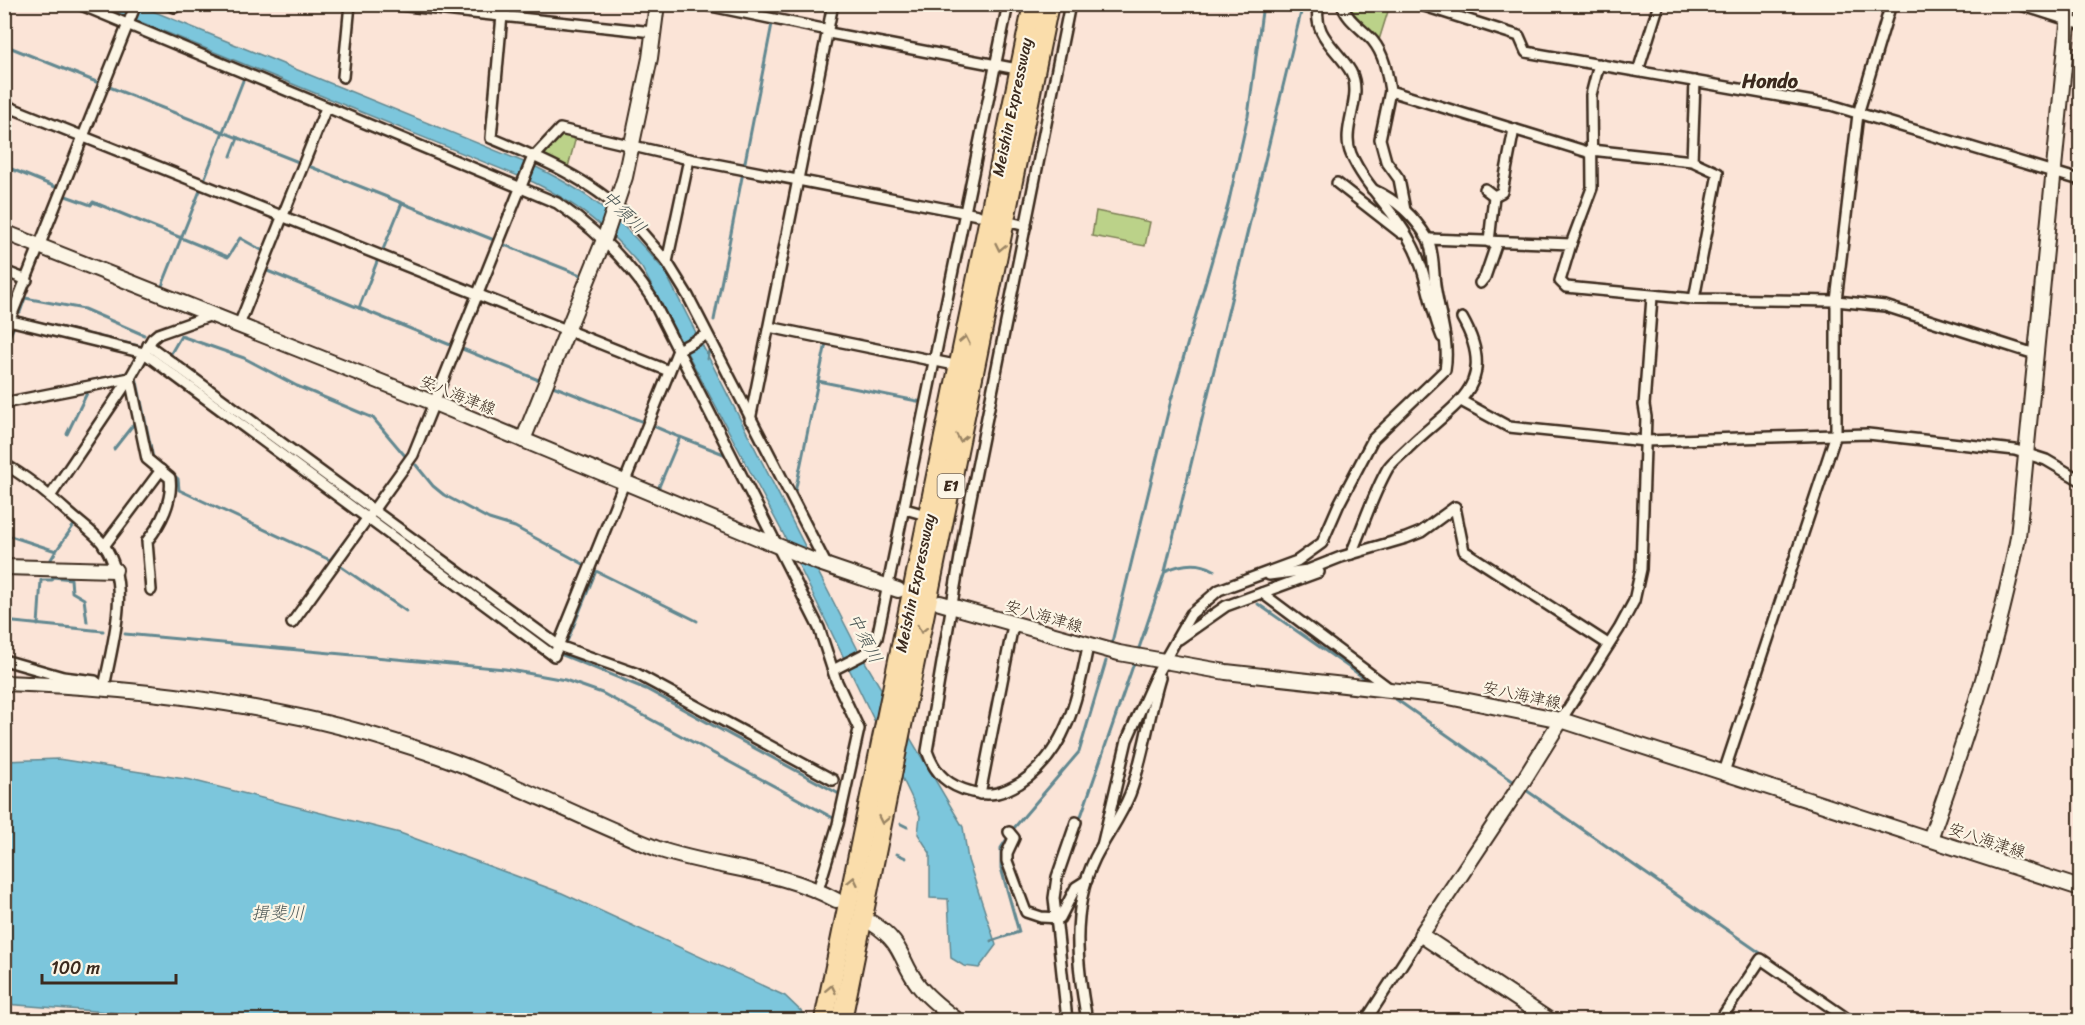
<svg xmlns="http://www.w3.org/2000/svg" width="2085" height="1025" viewBox="0 0 2085 1025" font-family="Sriracha,'Klee One',sans-serif">
<style>
.green{fill:#bbd289;stroke:#7b7e54;stroke-width:1.5}
.water{fill:#7cc6dc;stroke:#628890;stroke-width:1.5}
.lines{fill:none;stroke-linecap:round;stroke-linejoin:round}
.stream{stroke:#628890;stroke-width:3}
.street-casing{stroke:#3b2a1e;stroke-width:14}
.secondary-casing{stroke:#3b2a1e;stroke-width:18}
.highway-casing{stroke:#3b2a1e;stroke-width:22}
.street{stroke:#fcf5e5;stroke-width:9}
.secondary{stroke:#fcf5e5;stroke-width:14}
.highway{stroke:#faddab;stroke-width:18}
.oneway{stroke:#9a8464}
.labels{text-anchor:middle;dominant-baseline:central;stroke-width:4.5;stroke-linejoin:round;paint-order:stroke}
.shield{fill:#fcf5e5;stroke:#75675a;stroke-width:1.5}
.shield-label{font-size:15px;font-weight:bold;fill:#3b2a1e}
.street-label{font-size:16px;fill:#3b2a1e;stroke:#fcf5e5}
.water-label{font-size:18px;font-style:italic;fill:#4e5957;stroke:#fcf5e5}
.quarter-label{font-size:20px;font-weight:bold;fill:#3b2a1e;stroke:#fcf5e5}
</style>
<rect width="100%" height="100%" fill="#fbe4d7"/>
<filter id="ink" filterUnits="userSpaceOnUse"><feTurbulence type="fractalNoise" baseFrequency=".0167" numOctaves="2"/><feDisplacementMap in="SourceGraphic" scale="12" xChannelSelector="R" yChannelSelector="G"/><feConvolveMatrix kernelMatrix="1 2 1 2 8 2 1 2 1" color-interpolation-filters="sRGB"/></filter>
<g filter="url(#ink)">
<g class="green">
<path d="M 1345,5 L 1390,5 L 1379,40 L 1360,27 Z"/>
<path d="M 561,133 L 576,137 L 567,171 L 538,155 Z"/>
<path d="M 1096,211 L 1150,222 L 1145,246 L 1092,236 Z"/>
</g>
<g class="water">
<path d="M 99,5 L 138,5 L 536,167 C 596,196 622,221 664,270 L 858,650 L 963,827 L 968,860 L 996,945 L 979,968 L 964,966 L 951,958 L 948,899 L 930,898 L 930,853 L 918,834 L 920,816 L 910,794 L 786,539 L 642,268 C 611,230 577,203 533,182 Z"/>
<path d="M 58,759 L 191,780 L 400,833 L 562,893 L 785,996 L 810,1020 L 171,1020 L 145,1015 L 5,1004 L 5,761 Z"/>
</g>
<g class="lines">
<g class="stream">
<path d="M 4,45 L 99,83"/>
<path d="M 107,86 L 301,163"/>
<path d="M 231,156 L 238,138"/>
<path d="M 306,165 L 402,203"/>
<path d="M 4,166 L 58,188"/>
<path d="M 204,180 L 244,78"/>
<path d="M 63,195 L 91,205 L 93,202 L 228,257 L 240,238 L 265,252"/>
<path d="M 502,244 L 583,276"/>
<path d="M 382,252 L 402,203 L 494,240"/>
<path d="M 265,270 L 453,346"/>
<path d="M 162,286 L 201,188"/>
<path d="M 359,308 L 378,259"/>
<path d="M 20,312 L 25,298 L 84,309 L 144,335"/>
<path d="M 16,317 L 143,347"/>
<path d="M 714,320 L 772,24"/>
<path d="M 460,348 L 541,381"/>
<path d="M 4,349 L 15,324"/>
<path d="M 170,355 L 181,336 L 244,358 L 297,386 L 373,418 L 406,457 L 404,460"/>
<path d="M 707,359 L 710,346"/>
<path d="M 146,360 L 136,377 L 153,458"/>
<path d="M 818,381 L 922,402"/>
<path d="M 553,386 L 646,423"/>
<path d="M 18,396 L 127,373 L 137,355"/>
<path d="M 651,425 L 679,437"/>
<path d="M 67,434 L 88,391"/>
<path d="M 114,449 L 136,421"/>
<path d="M 293,458 L 366,511"/>
<path d="M 416,465 L 433,486 L 444,495 L 489,519 L 515,527 L 587,566"/>
<path d="M 172,474 L 178,479 L 179,490 L 330,560 L 360,521"/>
<path d="M 658,489 L 680,437 L 729,456"/>
<path d="M 794,497 L 826,343"/>
<path d="M 372,516 L 554,649"/>
<path d="M 4,534 L 56,551 L 76,522"/>
<path d="M 50,561 L 56,551"/>
<path d="M 337,564 L 406,611"/>
<path d="M 1165,571 C 1182,563 1198,561 1214,570"/>
<path d="M 1258,604 L 1370,682"/>
<path d="M 4,621 L 103,631"/>
<path d="M 38,625 L 41,580 L 52,580 L 53,577 L 71,579 L 72,592 L 84,599 L 87,622"/>
<path d="M 125,634 L 505,669 L 565,680 L 602,693 L 835,819"/>
<path d="M 1112,642 L 1171,400 L 1228,205 L 1248,116 L 1263,4"/>
<path d="M 566,644 L 596,571 L 697,621"/>
<path d="M 1138,651 L 1165,571 L 1303,4"/>
<path d="M 558,653 L 646,689 L 841,795"/>
<path d="M 1390,695 L 1517,784"/>
<path d="M 1523,788 L 1766,957"/>
<path d="M 1079,822 L 1134,663"/>
<path d="M 901,824 L 907,827"/>
<path d="M 897,854 L 906,858"/>
<path d="M 991,941 L 1019,932 L 1001,868 L 1001,848 L 1014,828 L 1079,752 L 1106,661"/>
</g>
<defs>
<g id="street">
<path d="M 79,4 L 557,203 C 595,229 626,259 651,297 L 819,628 L 836,680 L 859,729 L 838,824 L 818,890"/>
<path d="M 168,4 L 175,7 L 175,4"/>
<path d="M 388,4 L 653,32"/>
<path d="M 503,4 L 491,138 C 539,158 590,179 627,216 C 641,231 654,247 667,262"/>
<path d="M 701,4 L 828,30"/>
<path d="M 1070,4 L 966,522 L 927,751 C 935,774 948,786 972,792 C 991,797 1003,793 1020,783 C 1066,753 1078,698 1088,646"/>
<path d="M 1319,4 C 1311,35 1338,49 1351,72 C 1364,97 1340,129 1351,154 C 1365,187 1394,210 1410,241 C 1427,270 1429,306 1442,337"/>
<path d="M 1342,4 C 1346,20 1363,29 1373,41 C 1385,56 1387,73 1390,91 L 1591,153"/>
<path d="M 1418,4 L 1519,36 L 1526,52 L 1831,105 L 2080,180"/>
<path d="M 2018,4 L 2080,24"/>
<path d="M 829,33 L 1012,68"/>
<path d="M 1638,71 L 1659,4"/>
<path d="M 343,77 L 350,4"/>
<path d="M 1390,91 L 1380,139 L 1386,161 L 1399,179 L 1405,210"/>
<path d="M 4,105 L 669,371"/>
<path d="M 1591,150 L 1692,161"/>
<path d="M 689,159 L 667,262 L 688,296 L 827,566"/>
<path d="M 1337,183 L 1401,233"/>
<path d="M 1372,189 C 1398,201 1413,215 1428,239"/>
<path d="M 1485,189 L 1494,196 L 1489,242"/>
<path d="M 1494,196 L 1502,192 L 1514,129"/>
<path d="M 1014,223 L 1026,226"/>
<path d="M 1571,244 L 1592,188 L 1591,95 L 1599,64"/>
<path d="M 4,271 L 27,280"/>
<path d="M 1480,283 L 1485,277 L 1497,242"/>
<path d="M 1694,299 L 1718,173 L 1692,161 L 1695,81"/>
<path d="M 4,319 L 144,353 L 554,656 L 678,350 L 704,336"/>
<path d="M 239,325 L 326,108"/>
<path d="M 769,327 L 950,364"/>
<path d="M 4,334 L 136,4"/>
<path d="M 148,345 L 559,646 L 635,673 L 833,780"/>
<path d="M 130,378 L 147,459 L 170,478 C 173,500 161,524 147,541 L 151,590"/>
<path d="M 1463,402 L 1509,427 L 1645,441 L 1868,434 L 2015,450 L 2046,460 L 2080,480"/>
<path d="M 4,403 L 130,378"/>
<path d="M 750,420 L 833,4"/>
<path d="M 4,464 C 29,478 49,495 70,514 C 81,524 95,533 104,545 C 132,586 112,643 104,688 L 95,681 L 63,677 L 4,660"/>
<path d="M 51,495 L 130,378 L 152,339 L 158,334 L 212,315"/>
<path d="M 905,509 L 919,513"/>
<path d="M 104,546 L 161,470"/>
<path d="M 1351,554 C 1363,526 1373,494 1388,468 C 1393,461 1401,455 1408,448 C 1451,405 1502,388 1462,318"/>
<path d="M 1269,575 L 1308,570 L 1341,557 L 1406,538 L 1421,532 L 1455,507 L 1464,551 L 1608,644"/>
<path d="M 1262,593 L 1389,688"/>
<path d="M 292,623 L 413,455 L 532,159 L 560,129 L 689,159 L 978,215"/>
<path d="M 1179,639 L 1226,606 L 1319,572"/>
<path d="M 833,670 L 868,652 L 877,638 L 1008,4"/>
<path d="M 1561,720 L 1619,629 L 1634,601 L 1641,569 L 1646,417 L 1644,405 L 1652,297"/>
<path d="M 1724,772 L 1836,434 L 1836,301 L 1858,114 L 1891,4"/>
<path d="M 980,794 L 1013,625"/>
<path d="M 1009,832 L 1014,838 L 1007,853 L 1007,861 L 1026,912 L 1041,917 L 1060,918 L 1076,887 L 1087,880"/>
<path d="M 1102,846 L 1127,740 L 1155,677 L 1191,614 L 1219,590 L 1297,561 L 1322,543 L 1339,504 L 1373,439 L 1445,370 C 1450,341 1439,314 1435,285 C 1433,269 1434,254 1428,239 L 1571,244 L 1560,281 L 1566,287 L 1694,299 L 1836,301 L 1885,306 L 2035,354"/>
<path d="M 1067,1020 L 1054,898 L 1057,877 L 1076,822"/>
<path d="M 1087,1020 C 1077,966 1070,910 1095,858 C 1106,836 1121,817 1130,794 C 1143,760 1149,714 1160,678"/>
<path d="M 1366,1020 L 1421,935"/>
<path d="M 1720,1020 L 1761,959 L 1849,1020"/>
</g>
<g id="secondary">
<path d="M 4,232 L 434,403 L 819,563 L 898,590"/>
<path d="M 523,440 L 605,237 L 625,177 L 650,58 L 657,4"/>
<path d="M 4,567 L 115,570"/>
<path d="M 940,603 L 1119,653 L 1226,672 L 1444,696 L 1561,720 L 2080,888"/>
<path d="M 4,683 C 154,688 300,707 441,757 C 515,783 585,820 658,849 C 717,869 780,869 836,900"/>
<path d="M 1930,839 C 1965,740 1999,640 2018,537 L 2070,4"/>
<path d="M 872,923 C 905,944 899,960 919,986 C 929,999 944,1010 957,1020"/>
<path d="M 1549,1020 L 1421,935 L 1520,786 L 1561,720"/>
</g>
<g id="highway">
<path d="M 824,1020 L 1033,4"/>
<path d="M 842,1020 L 1049,4"/>
</g>
</defs>
<use href="#street" class="street-casing"/>
<use href="#secondary" class="secondary-casing"/>
<use href="#highway" class="highway-casing"/>
<use href="#street" class="street"/>
<use href="#secondary" class="secondary"/>
<use href="#highway" class="highway"/>
</g>
<defs><path id="oneway-chevron" d="M-2-3.5L2.5 0L-2 3.5" fill="none" stroke-width="1.6" stroke-linecap="round" stroke-linejoin="round" transform="scale(1.5)"/></defs>
<g class="oneway">
<use href="#oneway-chevron" transform="translate(1000 247) rotate(102)"/>
<use href="#oneway-chevron" transform="translate(965 340) rotate(-78)"/>
<use href="#oneway-chevron" transform="translate(961 438) rotate(102)"/>
<use href="#oneway-chevron" transform="translate(922 629) rotate(102)"/>
<use href="#oneway-chevron" transform="translate(883 820) rotate(102)"/>
<use href="#oneway-chevron" transform="translate(853 881) rotate(-78)"/>
<use href="#oneway-chevron" transform="translate(831 989) rotate(-78)"/>
</g>
</g>
<g class="labels">
<rect class="shield" x="937.5" y="474" width="27" height="24" rx="4.5"/>
<g class="shield-label">
<text x="951" y="486">E1</text>
</g>
<g class="street-label">
<text transform="translate(1012 107) rotate(-78)">Meishin Expressway</text>
<text transform="translate(458 395) rotate(22)">安八海津線</text>
<text transform="translate(915 583) rotate(-78)">Meishin Expressway</text>
<text transform="translate(1044 616) rotate(16)">安八海津線</text>
<text transform="translate(1522 695) rotate(12)">安八海津線</text>
<text transform="translate(1987 840) rotate(18)">安八海津線</text>
</g>
<g class="water-label">
<text transform="translate(624 212) rotate(44)">中須川</text>
<text transform="translate(865 638) rotate(63)">中須川</text>
<text x="278" y="913">揖斐川</text>
</g>
<g class="quarter-label">
<text x="1770" y="81">Hondo</text>
</g>
</g>
<rect width="2085" height="1025" fill="none" stroke="#fcf5e5" stroke-width="24"/>
<rect x="12" y="12" width="2061" height="1001" fill="none" stroke="#3b2a1e" stroke-width="2" filter="url(#ink)"/>
<path d="M42 974v9h134v-9" fill="none" stroke="#3b2a1e" stroke-width="3"/>
<text x="51" y="974" font-size="18" fill="#3b2a1e" stroke="#fcf5e5" stroke-width="4.5" paint-order="stroke">100 m</text>
</svg>
